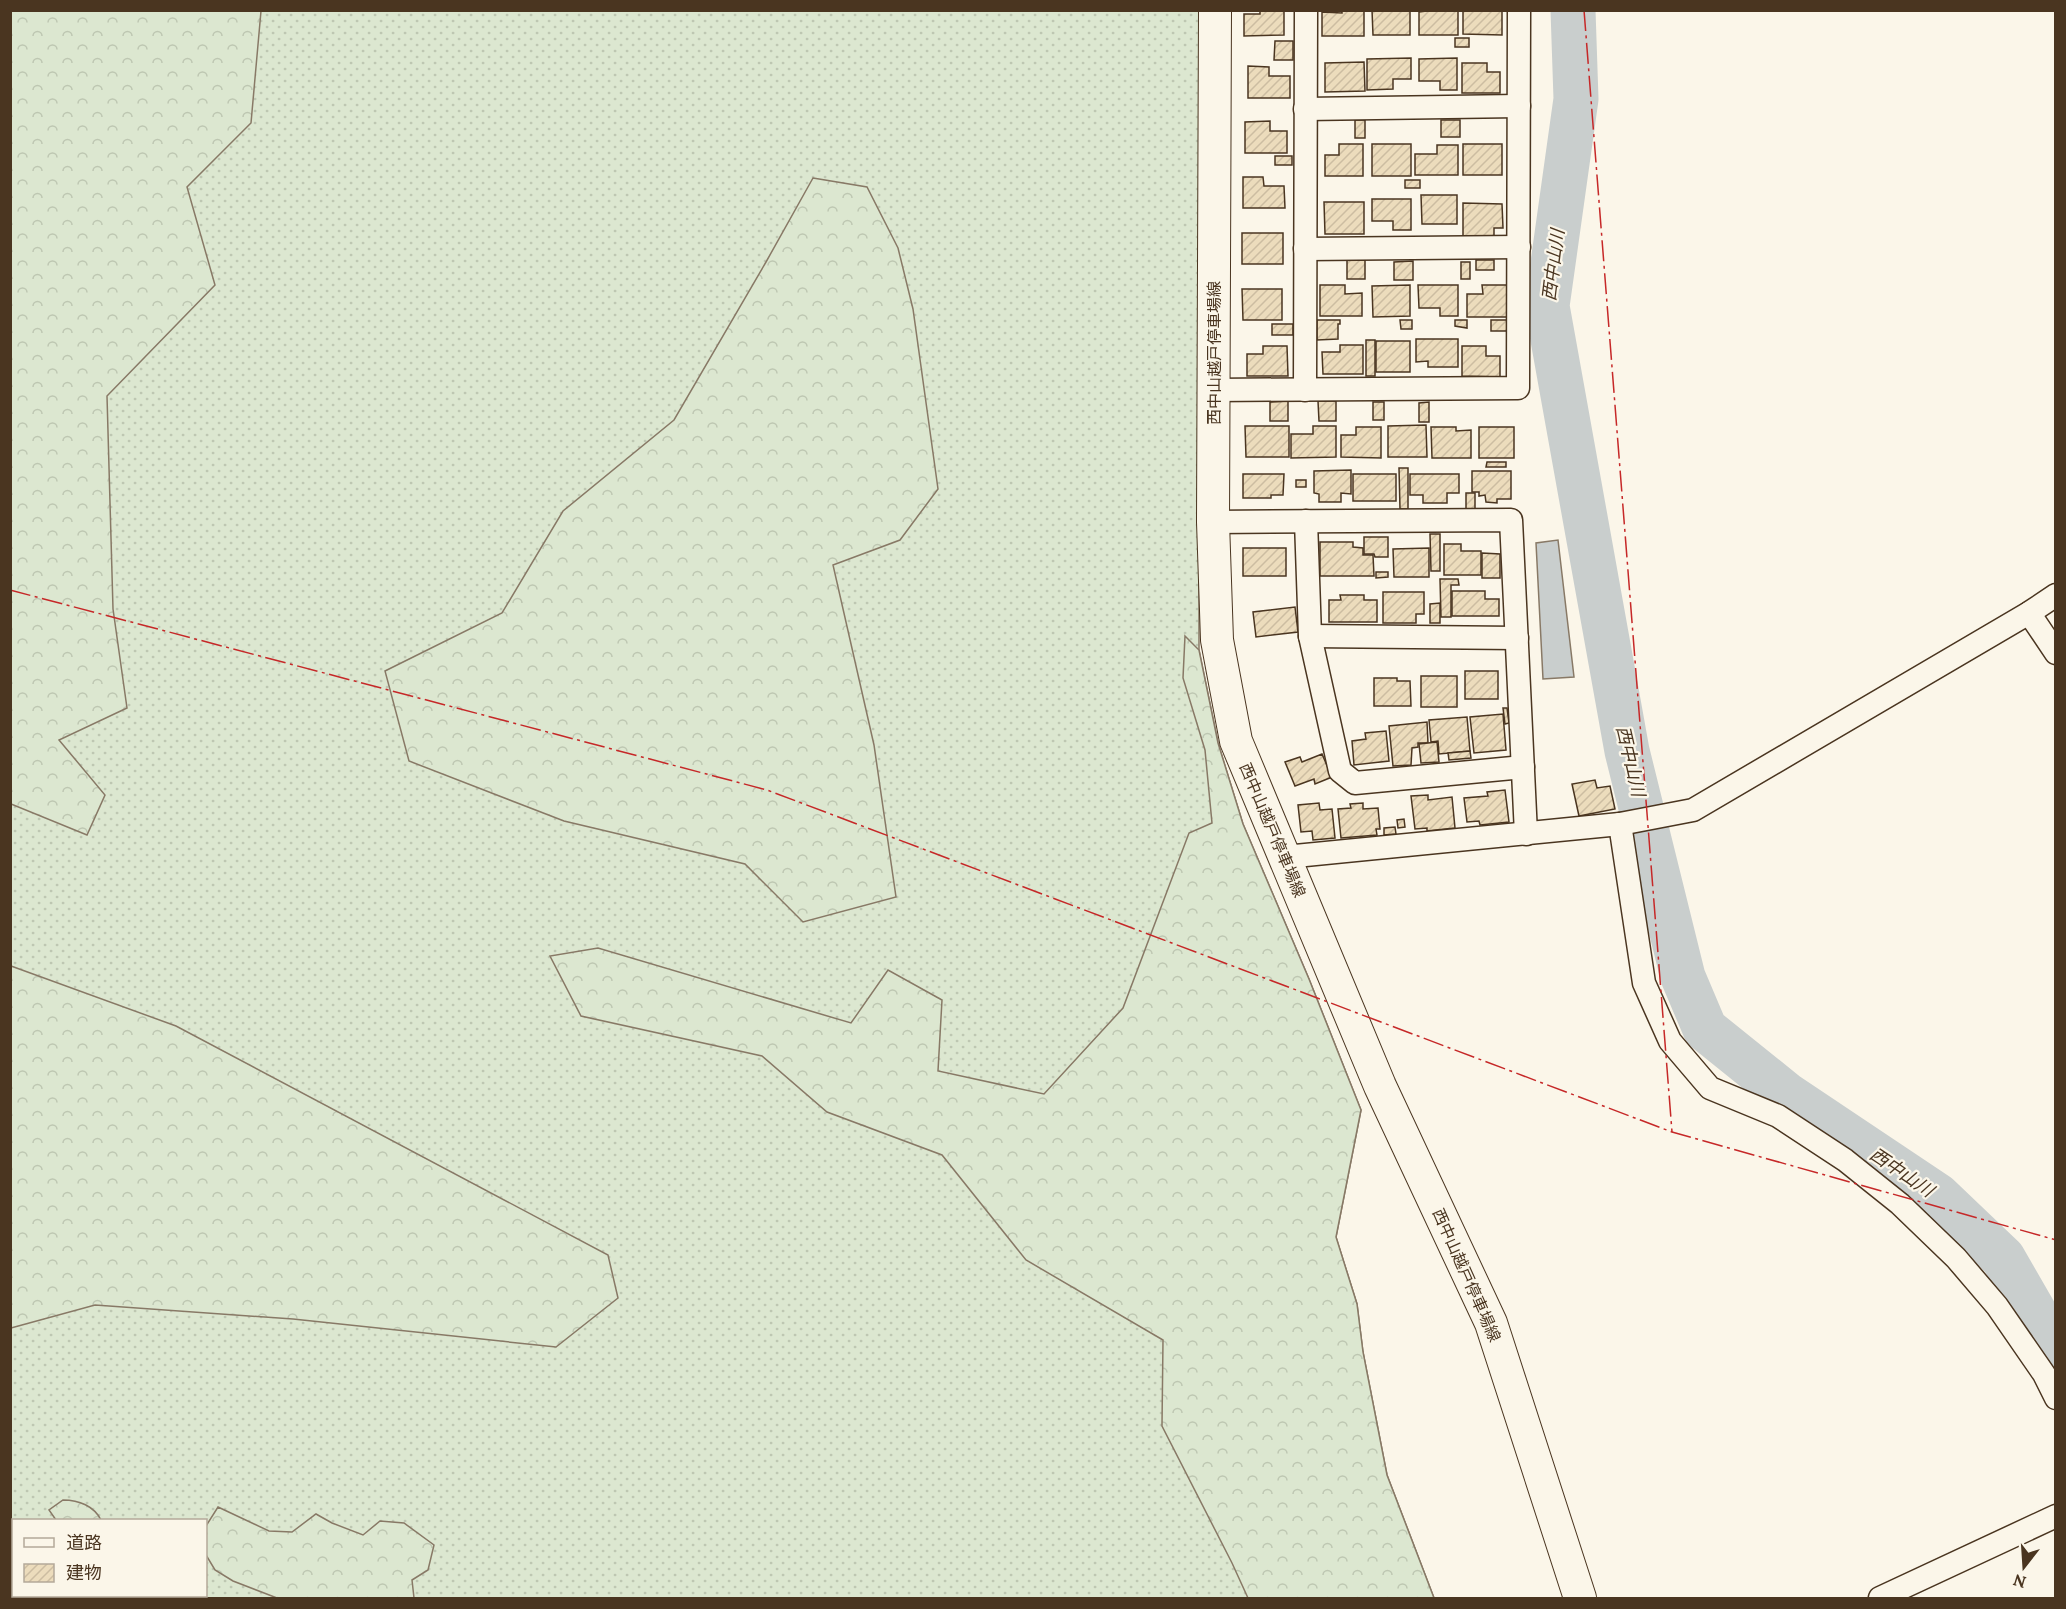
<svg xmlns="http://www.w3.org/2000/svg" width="2066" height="1609" viewBox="0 0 2066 1609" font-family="Lora,'Noto Sans JP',serif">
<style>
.grass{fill:url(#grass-dots);stroke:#887966;stroke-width:1.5;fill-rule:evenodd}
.forest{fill:url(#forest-crowns);stroke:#887966;stroke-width:1.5}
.water{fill:#c9cecd;stroke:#887966;stroke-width:1.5}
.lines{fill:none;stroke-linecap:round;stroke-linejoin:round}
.river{stroke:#c9cecd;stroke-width:45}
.building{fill:url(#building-hatch);stroke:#4a3520;stroke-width:1.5}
.minor-casing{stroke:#4a3520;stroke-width:25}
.secondary-casing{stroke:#4a3520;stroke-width:34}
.minor{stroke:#fbf6e9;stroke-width:22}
.secondary{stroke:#fbf6e9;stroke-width:32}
.power{stroke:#c62828;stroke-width:1.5;stroke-dasharray:21 4.5 3 4.5;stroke-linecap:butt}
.labels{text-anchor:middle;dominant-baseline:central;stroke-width:4.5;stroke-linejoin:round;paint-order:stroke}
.street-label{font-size:16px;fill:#4a3520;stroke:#fbf6e9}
.water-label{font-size:18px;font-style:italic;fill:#4a3520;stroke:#fbf6e9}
</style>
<defs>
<pattern id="grass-dots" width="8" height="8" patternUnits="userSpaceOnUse" patternTransform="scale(1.5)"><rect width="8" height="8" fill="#dce7d0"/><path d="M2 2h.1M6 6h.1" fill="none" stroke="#bec7b2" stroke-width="1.8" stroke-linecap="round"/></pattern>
<pattern id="forest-crowns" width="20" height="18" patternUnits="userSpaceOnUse" patternTransform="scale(1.5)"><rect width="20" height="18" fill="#dce7d0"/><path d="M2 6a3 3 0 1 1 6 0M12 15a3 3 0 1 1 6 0" fill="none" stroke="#bec7b2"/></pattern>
<pattern id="building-hatch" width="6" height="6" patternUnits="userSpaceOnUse" patternTransform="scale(1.5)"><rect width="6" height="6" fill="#ecdcbc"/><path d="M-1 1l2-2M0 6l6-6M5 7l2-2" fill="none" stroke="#ccbda1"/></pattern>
</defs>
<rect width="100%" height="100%" fill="#fbf6e9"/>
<path class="grass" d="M 11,11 L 1199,11 L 1199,650 L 1218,743 L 1243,824 L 1309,979 L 1361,1110 L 1336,1237 L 1357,1304 L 1363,1352 L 1387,1475 L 1434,1598 L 11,1598 ZM 14,1520 L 206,1520 L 206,1596 L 14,1596 Z"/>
<g class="forest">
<path d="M 10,11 L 261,11 L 251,123 L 187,187 L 215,285 L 107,396 L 113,609 L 127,708 L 59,740 L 105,795 L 87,835 L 11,804 Z"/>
<path d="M 813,178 L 867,187 L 898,248 L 913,309 L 938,489 L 900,540 L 833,565 L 874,745 L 896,897 L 803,922 L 745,864 L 564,821 L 409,761 L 385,671 L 502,613 L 563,511 L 674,420 L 766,262 Z"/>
<path d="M 1185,636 L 1199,650 L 1218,743 L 1243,824 L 1309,979 L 1361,1110 L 1336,1237 L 1357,1304 L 1363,1352 L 1387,1475 L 1434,1598 L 1248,1598 L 1232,1563 L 1162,1426 L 1163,1340 L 1026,1260 L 942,1155 L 827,1112 L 762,1056 L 581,1016 L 550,956 L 598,948 L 851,1023 L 888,970 L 942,1000 L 938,1071 L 1044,1094 L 1123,1008 L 1189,833 L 1212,823 L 1205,750 L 1183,678 Z"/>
<path d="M 11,966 L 176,1026 L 608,1255 L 618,1298 L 556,1347 L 293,1319 L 95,1305 L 11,1328 Z"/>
<path d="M 63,1500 C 79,1500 94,1506 101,1520 L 56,1520 L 49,1510 Z"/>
<path d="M 218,1507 L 269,1531 L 292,1532 L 316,1514 L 332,1523 L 363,1535 L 380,1521 L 404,1523 L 434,1545 L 428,1570 L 412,1580 L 414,1598 L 277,1598 L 233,1581 L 215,1570 L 206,1555 L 206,1526 Z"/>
</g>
<path class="water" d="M 1558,540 L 1574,677 L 1543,679 L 1536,543 Z"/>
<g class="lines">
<path class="river" d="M 1573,10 L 1576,99 L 1547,306 L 1627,751 L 1683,977 L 1705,1029 L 1787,1095 L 1938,1196 L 2003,1258 L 2056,1350"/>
</g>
<g class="building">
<path d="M 1260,10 L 1284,10 L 1284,35 L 1244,36 L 1244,14 L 1260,14 Z"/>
<path d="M 1342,10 L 1364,10 L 1364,36 L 1322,36 L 1322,12 L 1342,13 Z"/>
<path d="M 1372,10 L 1410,10 L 1410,35 L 1373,35 Z"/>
<path d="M 1434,10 L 1458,10 L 1458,35 L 1419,35 L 1419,12 Z"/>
<path d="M 1463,10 L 1502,10 L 1502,35 L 1463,34 Z"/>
<rect x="1455" y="38" width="14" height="9"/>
<path d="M 1275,41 L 1293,41 L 1293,60 L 1274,60 Z"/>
<path d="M 1411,58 L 1411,79 L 1393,79 L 1393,89 L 1367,90 L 1367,59 Z"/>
<path d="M 1457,58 L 1457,90 L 1440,90 L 1440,81 L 1419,81 L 1419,59 Z"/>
<path d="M 1364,62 L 1365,91 L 1325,92 L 1325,63 Z"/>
<path d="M 1462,63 L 1487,63 L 1487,72 L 1500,72 L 1500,93 L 1462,93 Z"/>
<path d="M 1248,66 L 1269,67 L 1269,76 L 1290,76 L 1290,98 L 1248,98 Z"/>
<rect x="1355" y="120" width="10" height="18"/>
<rect x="1441" y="120" width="19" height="17"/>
<path d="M 1270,121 L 1270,131 L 1287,131 L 1287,153 L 1245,153 L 1245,122 Z"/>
<path d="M 1339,144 L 1363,144 L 1363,176 L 1325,176 L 1325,155 L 1339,155 Z"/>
<rect x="1372" y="144" width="39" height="32"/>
<rect x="1463" y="144" width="39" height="31"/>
<path d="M 1437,145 L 1458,145 L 1458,175 L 1415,175 L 1415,154 L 1437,154 Z"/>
<rect x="1275" y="156" width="17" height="9"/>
<path d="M 1243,177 L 1263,177 L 1264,186 L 1284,186 L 1285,208 L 1243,208 Z"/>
<rect x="1405" y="180" width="15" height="8"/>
<path d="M 1421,195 L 1457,195 L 1457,224 L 1422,224 Z"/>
<path d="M 1372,199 L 1411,199 L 1411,230 L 1393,230 L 1393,221 L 1372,221 Z"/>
<path d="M 1324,202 L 1364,202 L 1364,234 L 1325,234 Z"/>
<path d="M 1463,203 L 1502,204 L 1503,228 L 1494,228 L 1494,236 L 1463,236 Z"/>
<rect x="1242" y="233" width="41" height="31"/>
<rect x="1347" y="260" width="18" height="19"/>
<rect x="1476" y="260" width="18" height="10"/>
<path d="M 1413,261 L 1413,280 L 1394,280 L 1394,262 Z"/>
<rect x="1461" y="262" width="9" height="17"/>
<path d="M 1320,285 L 1345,285 L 1345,294 L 1362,293 L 1362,316 L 1320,316 Z"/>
<path d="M 1410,285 L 1410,316 L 1373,317 L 1372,286 Z"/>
<path d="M 1418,285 L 1458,285 L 1458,316 L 1440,316 L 1440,308 L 1419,308 Z"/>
<path d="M 1482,285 L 1507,285 L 1507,317 L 1467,317 L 1467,294 L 1483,294 Z"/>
<path d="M 1242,289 L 1282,289 L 1282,320 L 1243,320 Z"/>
<path d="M 1317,320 L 1340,320 L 1340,324 L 1338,324 L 1338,339 L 1317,340 Z"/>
<path d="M 1400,320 L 1412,320 L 1412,329 L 1401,329 Z"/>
<path d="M 1455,320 L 1467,320 L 1467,328 L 1455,326 Z"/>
<path d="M 1491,320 L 1509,320 L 1508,331 L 1491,331 Z"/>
<rect x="1272" y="324" width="21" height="11"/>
<path d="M 1416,339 L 1458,339 L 1458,367 L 1428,367 L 1428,361 L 1416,362 Z"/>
<rect x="1366" y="340" width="9" height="36"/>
<rect x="1376" y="341" width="34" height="31"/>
<path d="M 1340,345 L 1363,345 L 1363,374 L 1323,374 L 1322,352 L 1340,352 Z"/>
<path d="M 1263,346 L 1287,346 L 1288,376 L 1247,376 L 1247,354 L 1263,354 Z"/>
<path d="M 1462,346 L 1486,346 L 1486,356 L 1500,356 L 1500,377 L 1462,376 Z"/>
<path d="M 1288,401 L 1288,421 L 1270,421 L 1270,402 Z"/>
<path d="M 1318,401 L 1336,401 L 1336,421 L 1319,421 Z"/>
<rect x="1373" y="402" width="11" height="18"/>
<path d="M 1429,402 L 1429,422 L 1419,422 L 1419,403 Z"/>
<path d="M 1426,425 L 1427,457 L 1388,457 L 1388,426 Z"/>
<path d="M 1245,426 L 1289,426 L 1289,457 L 1246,457 Z"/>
<path d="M 1313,426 L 1336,426 L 1336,457 L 1291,458 L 1291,434 L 1313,434 Z"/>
<path d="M 1356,427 L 1381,427 L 1381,458 L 1341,457 L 1341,435 L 1356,435 Z"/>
<path d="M 1431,427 L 1456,427 L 1456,431 L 1471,430 L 1471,458 L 1432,458 Z"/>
<rect x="1479" y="427" width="35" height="31"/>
<path d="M 1487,462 L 1506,462 L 1506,467 L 1486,467 Z"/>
<path d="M 1399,468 L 1408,468 L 1408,509 L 1400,509 Z"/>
<path d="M 1351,470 L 1351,494 L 1341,493 L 1341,502 L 1319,502 L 1319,494 L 1314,493 L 1314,471 Z"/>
<path d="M 1472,471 L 1511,471 L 1511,499 L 1497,499 L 1497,503 L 1486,502 L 1485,495 L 1479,496 L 1479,492 L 1472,492 Z"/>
<path d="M 1243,474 L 1284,474 L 1283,495 L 1271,495 L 1271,498 L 1243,498 Z"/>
<rect x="1353" y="474" width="43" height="27"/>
<path d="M 1410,474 L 1459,474 L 1459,493 L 1447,493 L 1447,503 L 1423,503 L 1423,495 L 1410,495 Z"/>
<rect x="1296" y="480" width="10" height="7"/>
<rect x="1466" y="493" width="9" height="16"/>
<path d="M 1430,534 L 1440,534 L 1440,571 L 1431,571 Z"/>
<path d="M 1364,537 L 1388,537 L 1388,557 L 1375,557 L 1374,554 L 1364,554 Z"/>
<path d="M 1320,542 L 1353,542 L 1353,547 L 1363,548 L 1363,555 L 1373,555 L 1374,576 L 1320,576 Z"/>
<path d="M 1444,544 L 1461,544 L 1461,551 L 1481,551 L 1481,575 L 1444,575 Z"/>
<rect x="1243" y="548" width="43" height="28"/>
<path d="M 1429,548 L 1429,577 L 1394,577 L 1393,549 Z"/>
<path d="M 1482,553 L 1500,554 L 1500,578 L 1482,578 Z"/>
<path d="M 1376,572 L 1388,572 L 1388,577 L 1376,578 Z"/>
<path d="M 1440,579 L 1458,579 L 1459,585 L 1451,585 L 1451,617 L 1441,617 Z"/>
<path d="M 1452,591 L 1485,591 L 1485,599 L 1499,599 L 1499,616 L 1452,616 Z"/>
<path d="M 1383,592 L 1424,592 L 1424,614 L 1416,614 L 1416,623 L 1383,623 Z"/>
<path d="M 1340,595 L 1364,595 L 1364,600 L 1377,600 L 1377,622 L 1329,622 L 1329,600 L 1341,600 Z"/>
<path d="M 1440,603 L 1440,623 L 1430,623 L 1430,604 Z"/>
<path d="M 1295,607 L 1298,632 L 1256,637 L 1253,612 Z"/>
<rect x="1465" y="671" width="33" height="28"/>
<rect x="1421" y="676" width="36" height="31"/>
<path d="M 1374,678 L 1397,678 L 1397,681 L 1410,681 L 1411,706 L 1374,706 Z"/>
<path d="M 1503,708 L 1507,708 L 1509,723 L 1505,724 Z"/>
<path d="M 1503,714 L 1506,750 L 1474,753 L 1470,717 Z"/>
<path d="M 1467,717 L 1470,751 L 1439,754 L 1438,741 L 1431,742 L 1429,720 Z"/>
<path d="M 1427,722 L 1428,743 L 1418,743 L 1418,747 L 1412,748 L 1411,765 L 1393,766 L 1389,726 Z"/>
<path d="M 1386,731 L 1389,761 L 1354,765 L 1352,741 L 1366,739 L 1365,733 Z"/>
<path d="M 1437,742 L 1439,762 L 1421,763 L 1419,744 Z"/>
<path d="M 1470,751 L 1471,758 L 1449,760 L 1448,753 Z"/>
<path d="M 1322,754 L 1332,777 L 1315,784 L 1314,779 L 1295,786 L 1285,762 L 1300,757 L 1302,762 Z"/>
<path d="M 1595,780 L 1597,788 L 1610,786 L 1615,809 L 1579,816 L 1572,784 Z"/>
<path d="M 1505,790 L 1509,822 L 1480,825 L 1479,821 L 1467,822 L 1464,798 L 1488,796 L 1487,792 Z"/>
<path d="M 1428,795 L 1428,800 L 1452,797 L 1455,828 L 1427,831 L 1427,828 L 1415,829 L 1411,796 Z"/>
<path d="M 1319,803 L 1320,810 L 1332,809 L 1335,838 L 1313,840 L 1312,831 L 1301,832 L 1298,805 Z"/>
<path d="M 1363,803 L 1363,809 L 1378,808 L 1380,829 L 1376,829 L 1377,835 L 1341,838 L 1338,809 L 1351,808 L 1350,804 Z"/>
<path d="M 1404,819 L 1405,827 L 1398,828 L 1397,820 Z"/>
<path d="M 1395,827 L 1396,834 L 1384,835 L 1384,828 Z"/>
</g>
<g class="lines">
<defs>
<g id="minor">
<path d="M 1305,109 L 1519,106"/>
<path d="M 1305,249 L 1519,247"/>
<path d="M 1214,390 L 1518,388 L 1519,10"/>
<path d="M 1305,390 L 1306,10"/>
<path d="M 1306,521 L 1310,636 L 1340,771 L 1355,783 L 1523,767"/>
<path d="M 1213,522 L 1511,520 L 1526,834"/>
<path d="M 2029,613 L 2056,653"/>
<path d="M 1310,636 L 1517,638"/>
<path d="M 1620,824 L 1644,983 L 1670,1041 L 1710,1088 L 1778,1116 L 1845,1160 L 1900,1204 L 1956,1258 L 1997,1306 L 2044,1374 L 2056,1398"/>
<path d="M 1285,857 L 1620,824 L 1693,810 L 2029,613 L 2056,595"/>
<path d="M 1880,1598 L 2056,1516"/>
</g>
<path id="secondary" d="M 1215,10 L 1213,522 L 1217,640 L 1236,741 L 1380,1086 L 1491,1323 L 1580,1598"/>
</defs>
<use href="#minor" class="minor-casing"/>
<use href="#secondary" class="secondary-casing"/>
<use href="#minor" class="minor"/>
<use href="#secondary" class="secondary"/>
<g class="power">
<path d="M 1584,10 L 1672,1132"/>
<path d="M 10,590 L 767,790 L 1672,1132 L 2056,1240"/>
</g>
</g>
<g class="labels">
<g class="street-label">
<text transform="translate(1214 353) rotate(-90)">西中山越戸停車場線</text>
<text transform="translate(1273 830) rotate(67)">西中山越戸停車場線</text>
<text transform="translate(1467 1275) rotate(66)">西中山越戸停車場線</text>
</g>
<g class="water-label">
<text transform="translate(1553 265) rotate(-83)">西中山川</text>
<text transform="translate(1631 761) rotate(77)">西中山川</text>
<text transform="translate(1902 1172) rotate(34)">西中山川</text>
</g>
</g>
<rect width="2066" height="1609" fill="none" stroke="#4a3520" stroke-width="24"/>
<rect x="12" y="1519" width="195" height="78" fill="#fbf6e9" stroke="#b4a999" stroke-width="1.5"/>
<rect x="24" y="1538" width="30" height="9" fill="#fbf6e9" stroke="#b4a999" stroke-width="1.5"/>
<text x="66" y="1549" font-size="18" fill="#4a3520">道路</text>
<rect x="24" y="1564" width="30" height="18" fill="url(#building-hatch)" stroke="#b4a999" stroke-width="1.5"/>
<text x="66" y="1579" font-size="18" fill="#4a3520">建物</text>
<g transform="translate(2024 1567) rotate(197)" stroke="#fbf6e9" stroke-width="4.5" paint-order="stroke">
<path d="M0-4.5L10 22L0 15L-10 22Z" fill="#4a3520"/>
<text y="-9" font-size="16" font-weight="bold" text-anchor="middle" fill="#4a3520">N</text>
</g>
</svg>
